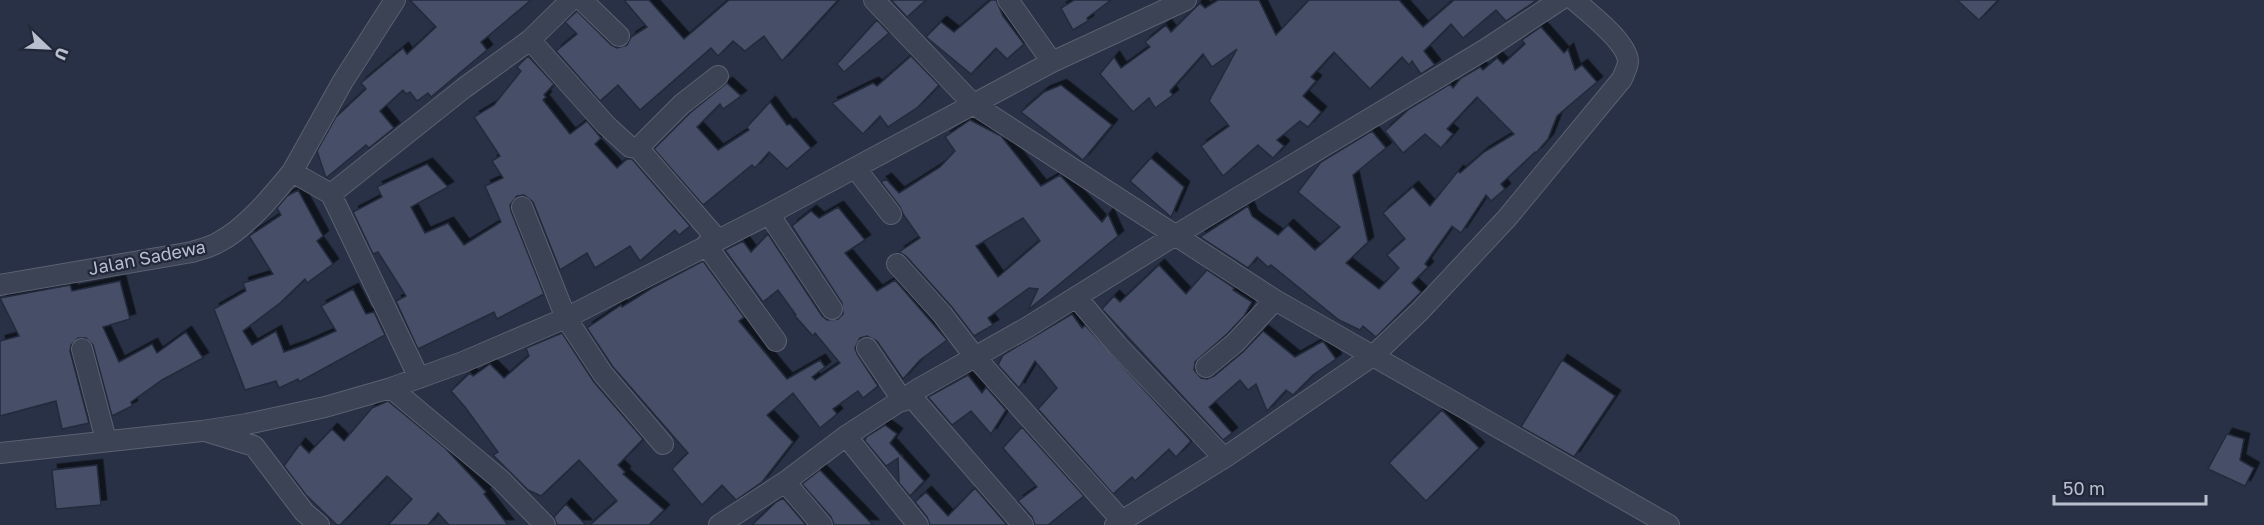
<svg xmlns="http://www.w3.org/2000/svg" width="2264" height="525" font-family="'Golos Text',sans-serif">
<defs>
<filter id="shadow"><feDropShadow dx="5.5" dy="-5.5" stdDeviation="0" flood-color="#0009"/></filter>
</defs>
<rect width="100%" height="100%" fill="#283145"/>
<path fill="#475067" stroke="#232a3c" stroke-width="1.5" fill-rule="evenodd" filter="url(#shadow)" d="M410 0H531L481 42 487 50 431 97 428 93 417 101 410 92 406 94 403 90 380 111 394 128 369 148 366 145 326 178 317 151 336 117 366 89 361 83 403 48 407 54 436 27Z
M624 0H649L684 39 729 0H838L782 61 764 36 745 51 733 41 718 56 711 48 640 110 618 85 600 101 556 51 577 34 565 22 577 11 611 45 617 48 627 45 631 37 647 27Z
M891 0H926L907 17Z
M991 0H996L1003 16 1024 44 1007 59 996 48 971 74 926 37 941 22 954 32Z
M1074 0H1111L1087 18 1088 21 1073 30 1061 8Z
M1218 0H1259L1276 35 1309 0H1399L1423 27 1454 0H1537L1506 21 1496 10 1463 38 1451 24 1424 51 1435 65 1421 74 1412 61 1409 65 1402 57 1370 89 1334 52 1311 77 1316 81 1303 96 1321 112 1308 127 1300 121 1277 140 1284 146 1273 158 1258 145 1223 176 1201 146 1229 126 1209 101 1237 49 1212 67 1203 54 1170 91 1173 95 1155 108 1149 98 1133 112 1100 74 1114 57 1121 68 1150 47 1145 42 1166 25 1171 32 1200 3 1205 8Z
M1957 0H1998L1979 20Z
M877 20 889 33 844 72 837 64Z
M1541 27 1564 53 1568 49 1575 70 1582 65 1597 82 1557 116 1548 139 1536 153 1535 152 1501 184 1505 189 1491 201 1486 195 1461 233 1452 226 1425 264 1428 267 1412 283 1421 292 1376 337 1363 326 1360 330 1339 320 1271 265 1268 267 1257 257 1248 268 1200 237 1248 206 1252 216 1278 235 1288 225 1315 250 1340 227 1298 192 1321 162 1372 131 1386 148 1353 175 1368 242 1346 263 1379 289 1399 268 1387 255 1405 239 1383 213 1413 187 1430 206 1458 171 1460 173 1484 152 1514 134 1477 97 1447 129 1453 134 1441 148 1425 134 1403 153 1385 131 1409 109 1450 84 1453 88 1461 78 1480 67 1483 70 1497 58 1503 64 1525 44 1522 40Z
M528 56 554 84 544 95 546 97 543 100 570 134 587 121 601 138 595 144 617 168 627 159H632L690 226 679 235 675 230 640 261 630 246 595 268 587 253 560 270 533 202 524 195 517 196 510 205 511 211 544 294 497 319 494 312 418 349 396 301 406 296 378 252 373 254 353 212 382 197 377 187 427 164 448 187 411 207 425 233 448 223 464 245 501 222 485 186 503 178 492 161 500 156 474 117 494 105 521 71 517 67Z
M911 56 939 85 917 108 888 127 880 116 863 134 832 103 873 83 877 86Z
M727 83 741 96 723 109 720 104 697 127 718 150 749 130 747 127 770 102 787 125 790 124 811 148 787 169 769 152 755 168 752 165 703 205 654 149 690 113Z
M1061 85 1112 125 1083 160 1021 112 1044 92Z
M970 120 1001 136 1041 186 1060 175 1102 222 1108 214 1118 236 1028 310 1038 289 1029 288 988 318 993 325 974 336 951 306 906 256 899 252 920 238 903 214 900 207 881 182 886 179 899 193 940 167 955 151 945 137ZM1023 218 1040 241 998 277 976 246Z
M1151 158 1184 187 1171 217 1130 181Z
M298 190 323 236 317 241 333 264 307 283 305 279 280 303 243 331 252 345 276 331 284 352 304 345 336 331 321 306 353 289 366 314 374 312 385 335 299 382 298 379 279 388 276 381 245 390 214 309 246 291 243 283 273 274 249 236 281 215 277 208 287 196Z
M838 207 865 240 845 253 877 291 895 280 947 340 920 360 903 379 877 341 867 336 860 338 855 348 857 354 878 386 863 398 858 391 833 409 837 414 820 428 793 393 767 415 793 442 762 482 736 500 722 485 702 505 672 469 688 453 613 367 587 328 621 305 622 307 652 288 703 261 744 317 739 321 787 379 820 360 825 367 812 377 815 380 840 363 815 333 813 336 795 316 796 315 778 290 763 302 725 250 743 241 751 252 768 234 822 316 827 320 838 319 843 314 842 303 792 226 811 211 819 218Z
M1159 265 1186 294 1207 270 1234 288 1233 290 1252 302 1244 316 1227 334 1195 362 1194 370 1201 378 1207 379 1214 376 1243 352 1263 331 1295 357 1323 341 1336 359 1313 375 1293 395 1286 390 1267 411 1256 384 1248 390 1240 380 1209 407 1232 433 1223 440 1102 309 1114 296 1120 302Z
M120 281 130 319 103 327 119 362 152 344 157 353 186 332 203 358 162 380 131 402 132 406 112 416 93 345 86 338H78L71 345 70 351 89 423 62 429 56 401 0 416V341L19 336 0 298 70 285 72 291Z
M1072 314 1082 328 1085 325 1191 441 1176 457 1169 449 1135 481 1132 477 1113 494 1038 409 1057 388 1035 361 1019 388 998 365 1003 355Z
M562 333 594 382 643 439 618 465 625 472 623 474 664 510 649 525H590L617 501 579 460 541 496 528 490 493 455 498 452 465 407 451 391 470 373 473 376 490 364 504 378 529 356 526 348Z
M1562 360 1615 396 1574 457 1521 427Z
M968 375 982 393 986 387 1006 410 991 434 971 411 952 425 928 397Z
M388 401 445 448 486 492 484 494 508 525H449L438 513 428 525H388L412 499 387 476 340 525H337L306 495 284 466 300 444 309 453 332 429 344 441 372 408Z
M1442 410 1479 448 1426 501 1389 463Z
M885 425 897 434 890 443 924 481 910 496 899 483 898 458 886 466 865 441 866 437Z
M1022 427 1084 496 1048 525H1035L1032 517 1018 501 1037 487 1003 448Z
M2227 434 2244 439 2240 460 2254 468 2245 486 2208 469Z
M97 465 101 505 56 509 52 470Z
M820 470 873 525H834L831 517 802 484Z
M975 488 1007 525H930L927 517 915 502 926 492 948 516Z
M783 498 806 525H752L776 502Z
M566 504 586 525H557L554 517Z"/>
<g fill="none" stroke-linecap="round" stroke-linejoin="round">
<g stroke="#5b6171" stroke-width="22">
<path id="minor" d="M582 0 619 36
M874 0 973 104 1275 300 1669 525
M1008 0 1052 62
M530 40 606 125 630 147 638 148
M856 169 891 214
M292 172 343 81 395 0
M522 207 566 318 603 374 663 444
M769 214 832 309
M718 240 638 148 682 104 718 76
M706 245 776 341
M897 264 942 314 975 357 1122 521
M0 285 192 252C201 249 211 247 219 242 246 228 273 195 292 172L331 194
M1077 298 1117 345 1224 458
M867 348 903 401
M82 349 106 440
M1206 367 1235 343 1275 300
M419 378 331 194 464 88 530 40 571 0
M391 388 501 480 545 525
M910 395 1023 525
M208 432 254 446 304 512 319 525
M846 436 918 525
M0 453 202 431 247 424 325 407 391 388 463 362 566 318 769 214 1052 62 1186 0
M785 482 822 525
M719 525 785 482 846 436 920 388 1028 327 1174 236 1486 49 1560 0
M1115 525 1224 458 1374 355 1420 311 1507 218 1622 79C1624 73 1628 67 1628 61 1627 42 1588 12 1574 0"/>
</g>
<use href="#minor" stroke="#3c4354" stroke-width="20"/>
</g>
<g text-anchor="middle" stroke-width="4.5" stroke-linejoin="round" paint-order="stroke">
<g font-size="18" fill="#babfcd" stroke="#21283a">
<text transform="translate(147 258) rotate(-11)" y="6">Jalan Sadewa</text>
</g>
</g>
<g transform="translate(48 48) rotate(113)" stroke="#21283a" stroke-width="4.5" paint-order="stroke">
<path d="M0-4.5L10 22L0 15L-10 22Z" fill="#babfcd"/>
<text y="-9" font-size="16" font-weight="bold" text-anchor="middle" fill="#babfcd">U</text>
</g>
<path d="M2054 495v9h152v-9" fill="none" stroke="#babfcd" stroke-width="3"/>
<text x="2063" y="495" font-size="18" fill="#babfcd" stroke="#21283a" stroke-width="4.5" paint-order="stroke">50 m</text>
</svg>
